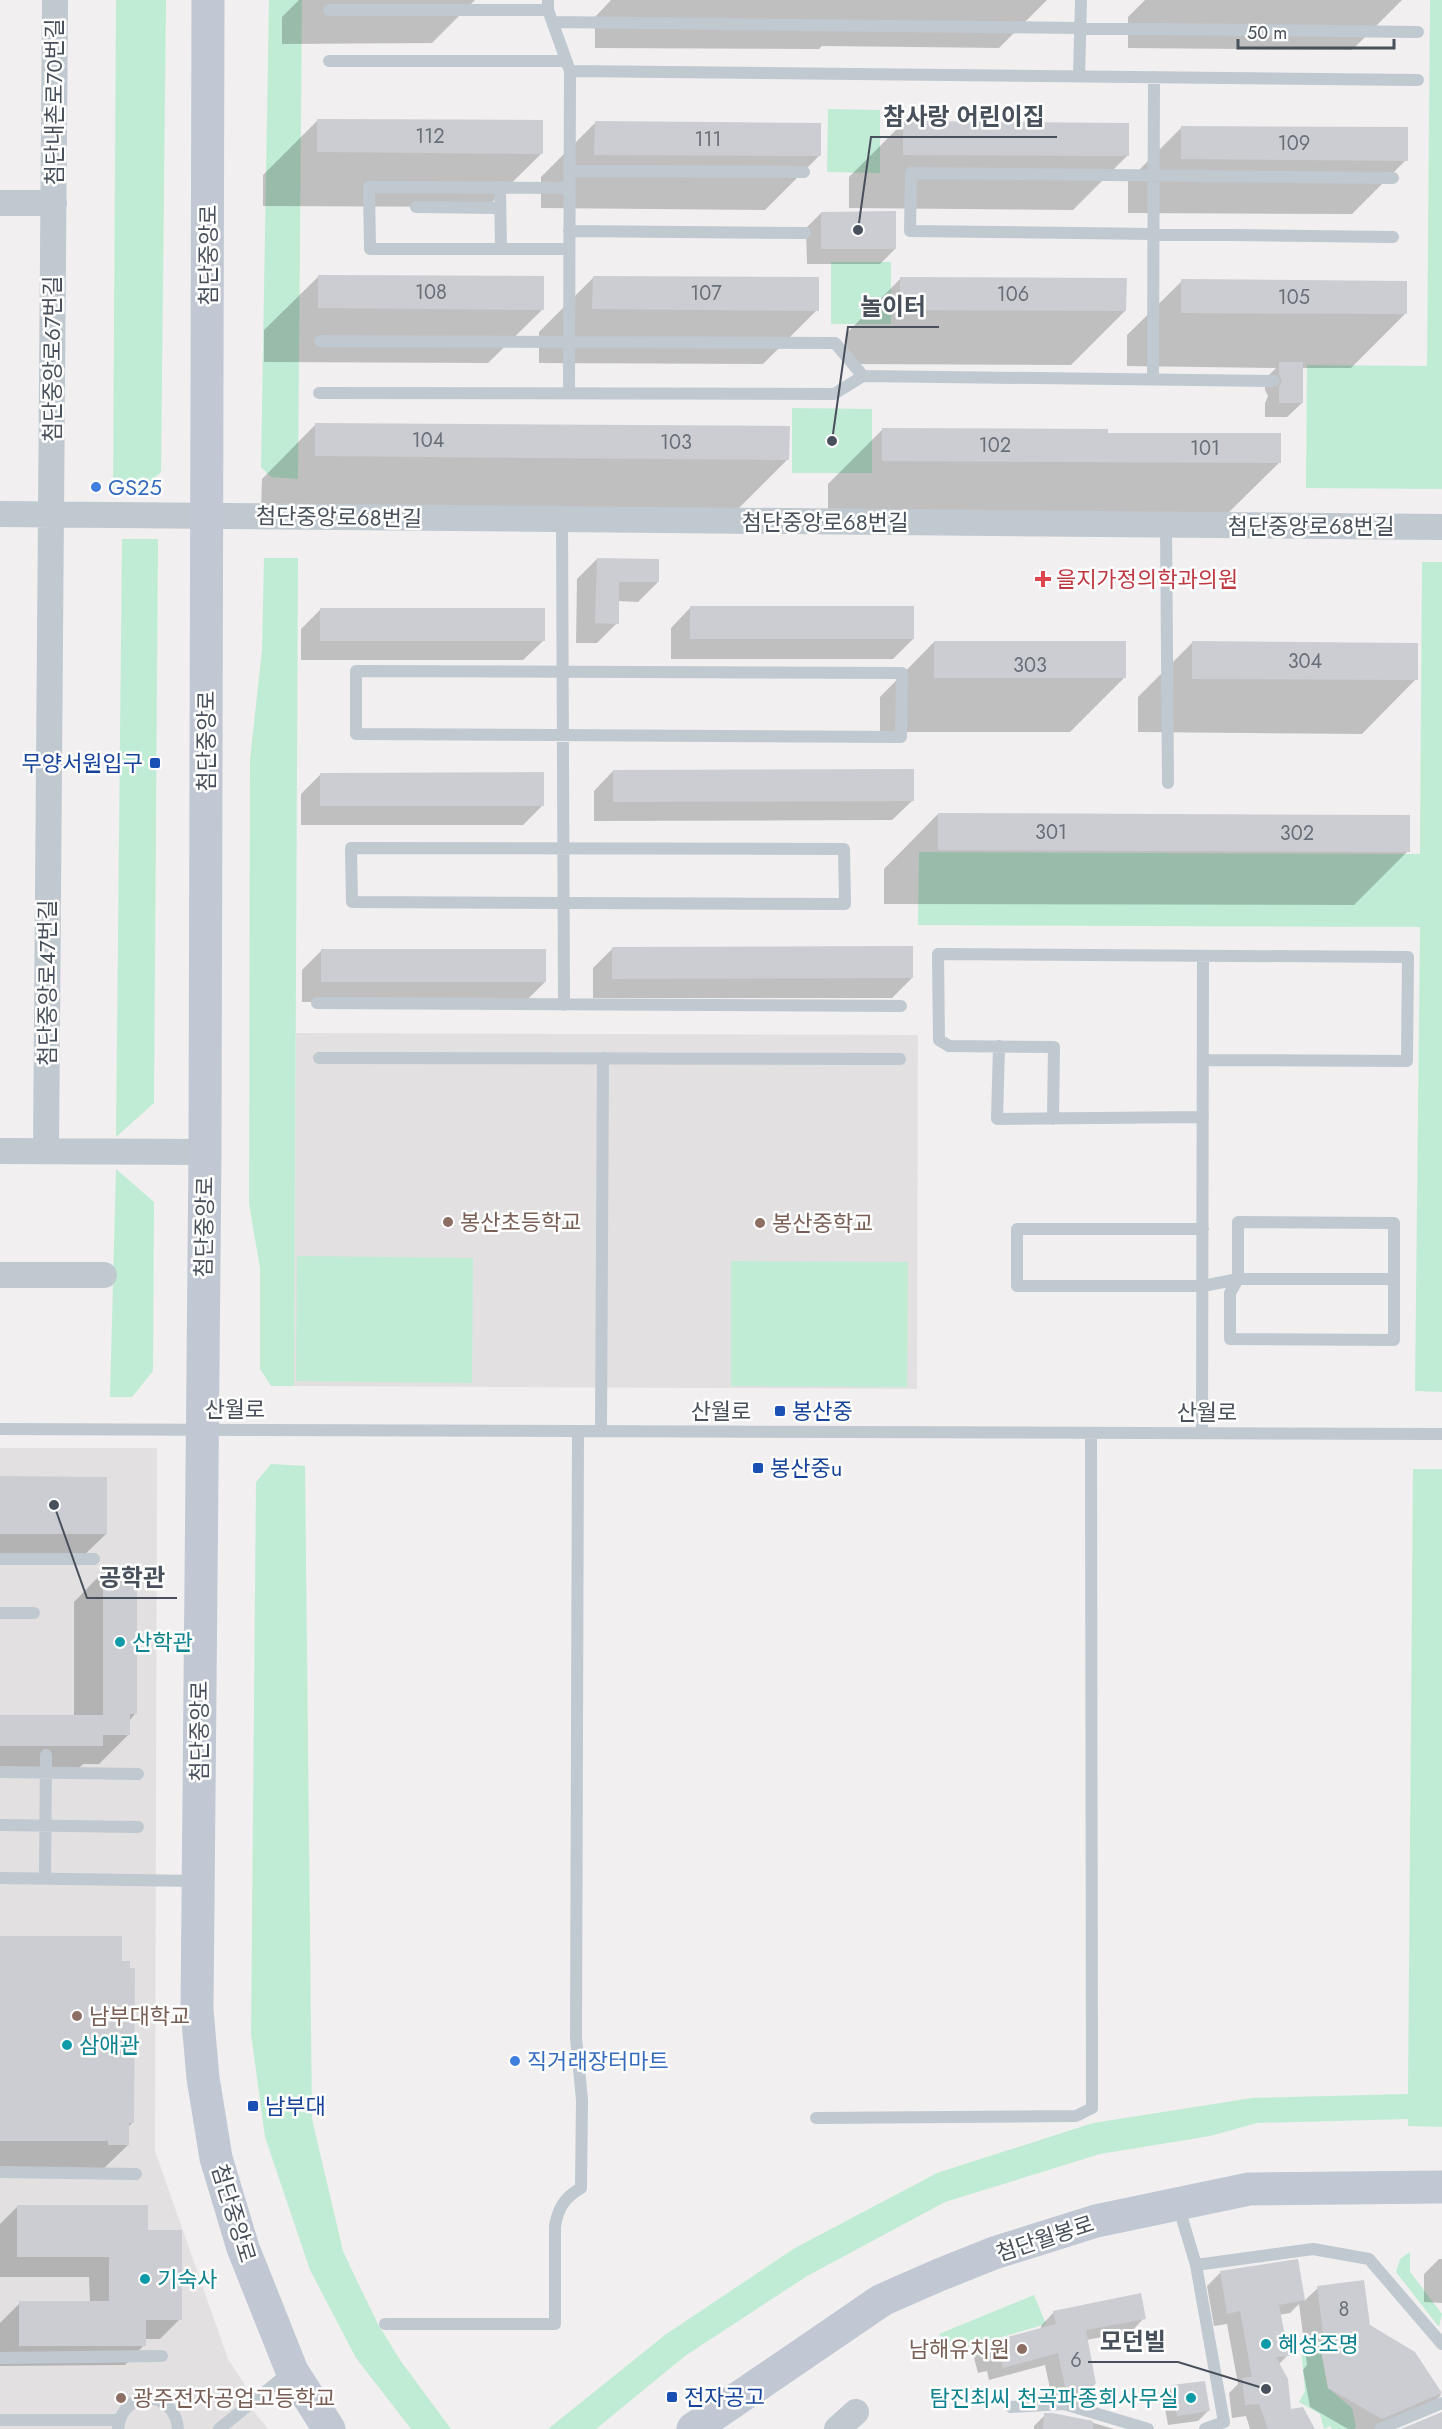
<svg xmlns="http://www.w3.org/2000/svg" width="1442" height="2429" font-family="Jost,'Noto Sans KR',sans-serif">
<rect width="100%" height="100%" fill="#f1efef"/>
<path fill="#e2e0e0" d="M296 1033 918 1035 917 1389 294 1386Z
M0 1448H157L155 2151 228 2359 245 2385 237 2391 268 2429H0Z"/>
<path fill="#c0ecd5" d="M116 0H166L161 472 138 493H113Z
M269 0H302L298 479 271 477 261 467Z
M1430 0H1442V489L1306 488 1307 365 1427 366Z
M828 109 880 110V173L827 172Z
M831 262H891V324H831Z
M792 408 872 409V473H792Z
M122 539H158L154 1103 116 1137Z
M264 558H298L294 1386H271L260 1369V1268L249 1204 250 759 262 650Z
M1422 562H1442V1392L1415 1391 1420 927 918 925 919 852 1420 854Z
M116 1169 154 1202 153 1371 132 1397H110Z
M297 1256 473 1258 472 1383 296 1381Z
M731 1261 908 1262 907 1387 731 1386Z
M271 1464 305 1466 312 2119 343 2251 357 2281 378 2324 400 2360 451 2429H411L356 2358 310 2270 265 2137 251 2034 256 1482Z
M1413 1469H1442V2127L1408 2126V2119L1257 2123 1210 2136 1100 2154 945 2202 807 2276 685 2356 596 2429H548L665 2335 795 2248 937 2173 1093 2123 1252 2098 1408 2094Z
M1410 2252V2272L1442 2314 1439 2327 1396 2272 1400 2259Z
M1034 2295 1046 2324 947 2353 939 2334Z
M1320 2346 1328 2388 1352 2408 1356 2427 1354 2429H1332L1330 2426 1324 2429 1320 2414 1299 2402 1305 2391 1301 2347Z"/>
<path fill="#0003" d="M299 0H475L432 43 282 44V17Z
M611 0H1047L999 48 822 46 819 49 595 48V17Z
M1145 0H1402L1352 50 1128 48V17Z
M318 120 542 153 487 207 263 206V175Z
M595 123 819 156 765 210 541 208V177Z
M903 123 1127 156 1073 210 849 208V177Z
M1182 127 1406 160 1352 214 1128 213V181Z
M821 213 895 249 880 264H807L806 228Z
M319 276 543 309 488 363 264 362V330Z
M593 278 817 310 763 364 539 363V332Z
M901 278 1125 311 1071 365 846 364 847 333Z
M1182 281 1405 314 1351 368H1302V403L1287 417H1265V403L1268 396 1265 390V379L1276 368 1127 366V335Z
M316 424 788 459 734 513 261 510 262 479Z
M883 429 1280 462 1225 516 828 515V484Z
M597 559 658 582 638 602 618 601 617 623 597 643H576L577 579Z
M690 608 913 639 893 659H671V628Z
M321 609 543 641 523 660H301V629Z
M934 642 1125 677 1070 732H880V697Z
M1192 643 1416 679 1362 734 1138 732V697Z
M613 771 912 801 892 820 594 821V791Z
M321 774 543 805 523 825H301V794Z
M938 814 1408 851 1354 905 884 904V869Z
M613 948 912 978 892 998H593V968Z
M322 950 545 982 525 1002H302V970Z
M0 1478 106 1534 76 1563H0Z
M103 1572 136 1713 129 1721V1734L99 1764H83L72 1775H0V1717H74V1602Z
M0 1937 133 2122 128 2127V2145L98 2174 0 2169Z
M18 2206 146 2231 180 2319 160 2339H144V2345L125 2365 0 2366V2323L20 2303 90 2302 89 2277H0V2224Z
M1439 2259H1442V2303L1424 2302V2274Z
M1297 2261 1304 2301 1318 2288 1369 2326 1414 2354 1441 2395 1423 2413 1383 2429H1348L1310 2407 1303 2370 1307 2365 1299 2304 1290 2313 1279 2315 1287 2356 1278 2365 1289 2411 1313 2429H1250L1246 2416 1232 2418 1229 2393 1238 2384 1227 2324 1214 2326 1207 2286 1220 2273Z
M1054 2312 1144 2318 1131 2332 1086 2340 1095 2384 1081 2397 1053 2403 1045 2365 989 2380 987 2371 978 2373 974 2358 987 2344 1041 2329V2326Z
M1173 2387 1208 2411 1198 2421 1168 2425 1163 2397Z
M1045 2415 1087 2421 1114 2429H1034V2426Z"/>
<path fill="#cccdd3" d="M317 119 543 120V154L317 152Z
M595 121 821 123V156L594 155Z
M903 121 1129 123V156L903 155Z
M1181 126 1408 127V161L1181 159Z
M896 211V249H821V212Z
M318 275 544 276V310L318 308Z
M593 276 819 277V311L592 309Z
M900 277 1127 278 1126 311 900 310Z
M1181 279 1407 281V314L1181 313Z
M1279 362H1303V403H1279V387L1282 381 1279 375Z
M315 423 790 426 789 460 315 456Z
M882 428 1108 429V433H1281V463L882 461Z
M597 558 659 559V582H619V624L595 623Z
M690 606H914V639H690Z
M320 608H545V641H320Z
M934 641H1126V678H934Z
M1192 641 1418 643V680L1192 679Z
M914 769V801L613 802V770Z
M544 772V806H320V773Z
M938 813 1410 815V852L938 850Z
M913 946V978L612 979V947Z
M321 949H546V982H321Z
M0 1476 107 1477V1534H0Z
M103 1571H137V1714H130V1735H103V1746H0V1715H103Z
M0 1936H122V1961H130V1968H135L134 2123H129V2145H108V2141H0Z
M17 2205H148V2230H182V2320H146V2346H19V2301H109V2257H17Z
M1298 2259 1305 2300 1279 2305 1289 2356 1276 2357 1288 2379 1291 2409 1303 2407 1315 2429H1268L1259 2404 1245 2405 1242 2378 1252 2377 1240 2311 1227 2314 1220 2271Z
M1364 2280 1370 2325 1415 2352 1442 2393 1382 2419 1328 2388 1321 2350 1325 2348 1317 2286Z
M1141 2293 1146 2319 1086 2330 1096 2384 1066 2391 1058 2353 1003 2368 1000 2358 991 2360 986 2343 1056 2324 1053 2311Z
M1205 2381 1210 2411 1177 2416 1172 2385Z
M1442 2412V2429H1401Z
M1044 2413H1052L1093 2421V2429H1043Z"/>
<g fill="none" stroke-linecap="round" stroke-linejoin="round">
<path stroke="#c0c8d0" stroke-width="12" d="M548 0V10L570 71 569 393
M329 10H548
M553 22 1418 32
M329 61H566
M570 71 1418 80
M1079 76 1081 0
M570 171 804 172
M1393 178 911 173 910 231 1393 237
M500 187 501 249
M416 207 500 208
M569 231 805 233
M569 249H370L369 187 570 188
M320 341 835 343 863 376
M1153 378 1154 77
M319 393 834 394 863 376 1274 381
M562 520 564 1005
M1166 525 1168 783
M356 671 902 673 901 737 356 734Z
M351 848 844 849 845 904 352 902Z
M317 1003 901 1006
M999 1046 997 1119 1203 1117
M319 1058 900 1059
M1053 1119 1054 1047 949 1046 939 1040 938 954 1408 957 1407 1061 1203 1060
M1238 1222 1394 1223V1340L1230 1339V1293L1238 1279Z
M1203 1229H1017V1286H1203L1238 1279H1394
M0 1429 1442 1434
M601 1431 603 1058
M1202 1433 1203 956
M0 1559H94
M0 1613H34
M0 1772 138 1774
M0 1825 138 1827
M0 1878 197 1881
M45 1879 46 1755
M816 2118 1076 2116 1092 2108 1091 1433
M0 2172 136 2174
M1178 2205 1196 2265 1224 2422 1205 2429
M1196 2265 1313 2249 1369 2259 1442 2344
M385 2324H555V2226C558 2208 565 2197 581 2188L582 2100 576 2038 578 1432
M0 2358 162 2356
M1011 2407 1064 2404 1148 2429
M0 2420H119
M118 2429C122 2388 175 2389 178 2429
M219 2429 291 2371
M1380 2429 1442 2403"/>
<path stroke="#c0c8d0" stroke-width="26" d="M0 203H54
M0 514 1442 527
M0 1151 205 1152
M46 1151 55 0
M0 1275H104
M837 2429 856 2412"/>
<path stroke="#c1c8d4" stroke-width="33" d="M208 0 205 1152 197 2010 203 2078 216 2158 243 2248 292 2371 329 2429
M693 2429 882 2300 939 2275 994 2253 1096 2221 1249 2189 1442 2187"/>
</g>
<g fill="#3f7fe0" stroke="#fff" stroke-width="2">
<circle cx="96" cy="487" r="6"/>
<circle cx="515" cy="2061" r="6"/>
</g>
<path fill="#e0444e" stroke="#fff" stroke-width="2" d="M1040 570h6v6h6v6h-6v6h-6v-6h-6v-6h6z"/>
<g fill="#1a4fb4" stroke="#fff" stroke-width="2">
<rect x="149" y="757" width="12" height="12" rx="3"/>
<rect x="774" y="1405" width="12" height="12" rx="3"/>
<rect x="752" y="1462" width="12" height="12" rx="3"/>
<rect x="247" y="2100" width="12" height="12" rx="3"/>
<rect x="666" y="2391" width="12" height="12" rx="3"/>
</g>
<g fill="#8d6e63" stroke="#fff" stroke-width="2">
<circle cx="448" cy="1222" r="6"/>
<circle cx="760" cy="1223" r="6"/>
<circle cx="77" cy="2016" r="6"/>
<circle cx="1022" cy="2349" r="6"/>
<circle cx="121" cy="2398" r="6"/>
</g>
<g fill="#0f9aa8" stroke="#fff" stroke-width="2">
<circle cx="120" cy="1642" r="6"/>
<circle cx="67" cy="2045" r="6"/>
<circle cx="145" cy="2279" r="6"/>
<circle cx="1266" cy="2344" r="6"/>
<circle cx="1191" cy="2398" r="6"/>
</g>
<g text-anchor="middle" stroke-width="5" stroke-linejoin="round" paint-order="stroke">
<g font-size="20" fill="#696f79">
<text x="430" y="143">112</text>
<text x="708" y="146">111</text>
<text x="1294" y="150">109</text>
<text x="431" y="299">108</text>
<text x="706" y="300">107</text>
<text x="1013" y="301">106</text>
<text x="1294" y="304">105</text>
<text x="428" y="447">104</text>
<text x="676" y="449">103</text>
<text x="995" y="452">102</text>
<text x="1205" y="455">101</text>
<text x="1305" y="668">304</text>
<text x="1030" y="672">303</text>
<text x="1051" y="839">301</text>
<text x="1297" y="840">302</text>
<text x="1344" y="2316">8</text>
<text x="1076" y="2367">6</text>
</g>
<g font-size="22" fill="#48505b" stroke="#fff">
<text transform="translate(54 102) rotate(-90)" y="8">첨단내촌로70번길</text>
<text transform="translate(208 255) rotate(-90)" y="8">첨단중앙로</text>
<text transform="translate(52 359) rotate(-90)" y="8">첨단중앙로67번길</text>
<text transform="translate(339 517) rotate(1)" y="8">첨단중앙로68번길</text>
<text x="825" y="530">첨단중앙로68번길</text>
<text x="1311" y="534">첨단중앙로68번길</text>
<text transform="translate(206 741) rotate(-90)" y="8">첨단중앙로</text>
<text transform="translate(47 983) rotate(-90)" y="8">첨단중앙로47번길</text>
<text transform="translate(204 1227) rotate(-89)" y="8">첨단중앙로</text>
<text x="235" y="1417">산월로</text>
<text x="721" y="1419">산월로</text>
<text x="1207" y="1420">산월로</text>
<text transform="translate(199 1731) rotate(-90)" y="8">첨단중앙로</text>
<text transform="translate(234 2213) rotate(73)" y="8">첨단중앙로</text>
<text transform="translate(1045 2238) rotate(-18)" y="8">첨단월봉로</text>
</g>
<g font-size="22" fill="#366cbe" stroke="#fff" text-anchor="start">
<text x="108" y="495">GS25</text>
<text x="527" y="2069">직거래장터마트</text>
</g>
<g font-size="22" fill="#be3a42" stroke="#fff" text-anchor="start">
<text x="1056" y="587">을지가정의학과의원</text>
</g>
<g font-size="22" fill="#164399" stroke="#fff" text-anchor="start">
<text x="143" y="771" text-anchor="end">무양서원입구</text>
<text x="792" y="1419">봉산중</text>
<text x="770" y="1476">봉산중u</text>
<text x="265" y="2114">남부대</text>
<text x="684" y="2405">전자공고</text>
</g>
<g font-size="22" fill="#785e54" stroke="#fff" text-anchor="start">
<text x="460" y="1230">봉산초등학교</text>
<text x="772" y="1231">봉산중학교</text>
<text x="89" y="2024">남부대학교</text>
<text x="1010" y="2357" text-anchor="end">남해유치원</text>
<text x="133" y="2406">광주전자공업고등학교</text>
</g>
<g font-size="22" fill="#0d838f" stroke="#fff" text-anchor="start">
<text x="132" y="1650">산학관</text>
<text x="79" y="2053">삼애관</text>
<text x="157" y="2287">기숙사</text>
<text x="1278" y="2352">혜성조명</text>
<text x="1179" y="2406" text-anchor="end">탐진최씨 천곡파종회사무실</text>
</g>
</g>
<path fill="none" stroke="#48505b" stroke-width="2" d="M858 230L871 137H1057M832 441L848 327H939M54 1505L87 1598H177M1266 2389L1178 2362H1088"/>
<g fill="#48505b" stroke="#fff" stroke-width="2">
<circle cx="858" cy="230" r="6"/>
<circle cx="832" cy="441" r="6"/>
<circle cx="54" cy="1505" r="6"/>
<circle cx="1266" cy="2389" r="6"/>
</g>
<g font-size="24" text-anchor="middle" font-weight="bold" fill="#48505b" stroke="#fff" stroke-width="5" stroke-linejoin="round" paint-order="stroke">
<text x="964" y="125">참사랑 어린이집</text>
<text x="893" y="315">놀이터</text>
<text x="132" y="1586">공학관</text>
<text x="1133" y="2350">모던빌</text>
</g>
<path d="M1238 39v9h156v-9" fill="none" stroke="#48505b" stroke-width="3"/>
<text x="1247" y="39" font-size="18" fill="#48505b" stroke="#ffffff" stroke-width="4.5" paint-order="stroke">50 m</text>
</svg>
